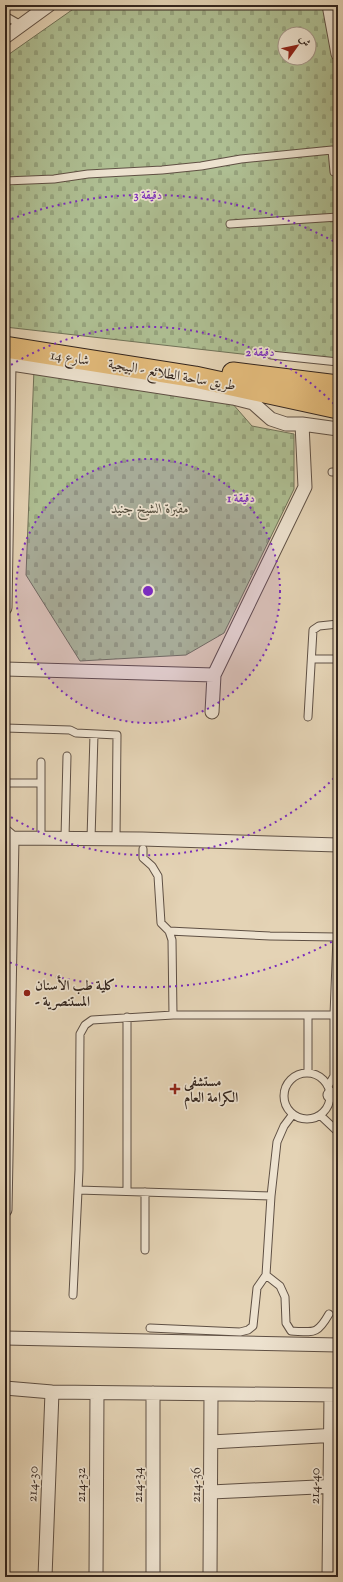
<svg xmlns="http://www.w3.org/2000/svg" width="343" height="1582" font-family="'Sorts Mill Goudy',Amiri,serif">
<defs>
<pattern id="cemetery-stones" width="16" height="16" patternUnits="userSpaceOnUse"><rect width="16" height="16" fill="#aebe92"/><path d="M2 7V4a2 2 0 0 1 4 0v3zM10 15v-3a2 2 0 0 1 4 0v3z" fill="#96a37d"/></pattern>
</defs>
<rect width="100%" height="100%" fill="#e4d3b5"/>
<filter id="stains"><feTurbulence type="fractalNoise" baseFrequency=".005" numOctaves="4"/><feColorMatrix values="0 0 0 0 .2 0 0 0 0 .09 0 0 0 0 .02 0 0 0 .5 -.17"/></filter>
<radialGradient id="worn" r=".72"><stop offset=".6" stop-color="#630" stop-opacity="0"/><stop offset="1" stop-color="#630" stop-opacity=".3"/></radialGradient>
<path fill="url(#cemetery-stones)" stroke="#707258" fill-rule="evenodd" d="M79 5H338V365L5 327V57ZM285 34H309V58H285Z
M34 369 225 395 252 426 294 434V489L224 633 186 655 80 661 26 575Z"/>
<g fill="none" stroke-linecap="round" stroke-linejoin="round">
<g stroke="#5f5044" stroke-width="9">
<path id="service" d="M5 16 21 25
M5 181 54 179 88 174 162 170 201 166 241 159 332 150 334 172
M230 224 338 217
M271 355 338 362
M332 472H338
M312 659H338
M308 717 313 630 319 626 338 624
M5 728 70 730 76 733 117 735 116 839
M41 762V838
M5 783H41
M65 838 67 756
M91 839 94 734
M143 849V858L152 866 158 876 161 923 169 931 172 940 173 1015H334
M169 931 270 936 337 937 334 1015V1076L328 1086
M308 1015V1073
M284 1096a23 23 0 1 1 46 0a23 23 0 1 1-46 0Z
M320 1115 338 1132
M78 1190 271 1196
M127 1191V1017
M145 1250V1192
M266 1275 280 1286 285 1297 286 1323 291 1331C314 1332 317 1335 329 1314
M73 1295 79 1170 80 1034 85 1025 92 1020 173 1015
M150 1328 240 1332 248 1330 253 1326 257 1288 266 1275 271 1196 277 1142 284 1126 293 1114"/>
</g>
<g stroke="#5f5044" stroke-width="15">
<path id="minor" d="M329 5 338 54
M5 37 49 5
M5 363 233 398 253 403 271 419 286 424H302L338 429
M5 608 9 363
M5 669 214 675
M212 712 214 675 305 487 302 424
M5 832 12 838 142 839 338 845
M330 1095 338 1094
M5 1210 12 838
M5 1338 338 1345
M5 1388 52 1392 338 1395
M153 1393V1577
M211 1442 338 1435
M211 1492 338 1486
M45 1577 52 1392
M96 1577 97 1393
M210 1577 211 1394
M329 1577 331 1395"/>
</g>
<g stroke="#33251e" stroke-width="23">
<path id="primary" d="M5 347 195 377 338 408
M233 373 338 386"/>
</g>
<use href="#service" stroke="#ede2cf" stroke-width="7"/>
<use href="#minor" stroke="#ede2cf" stroke-width="13"/>
<use href="#primary" stroke="#e2ba7a" stroke-width="21"/>
</g>
<circle cx="148" cy="591" r="132" fill="#7b2cbf" fill-opacity=".12"/>
<g fill="none" stroke="#7b2cbf" stroke-width="2" stroke-dasharray="2 4">
<circle cx="148" cy="591" r="132"/>
<path d="M338 774A264 264 0 0 1 6 814M6 368A264 264 0 0 1 338 408"/>
<path d="M337 939A396 396 0 0 1 6 961M6 221A396 396 0 0 1 337 243"/>
</g>
<g fill="#8f2418" stroke="#ede2cf" stroke-width="1.5">
<circle cx="27" cy="993" r="4"/>
<path d="M173 1083h4v4h4v4h-4v4h-4v-4h-4v-4h4z"/>
</g>
<g text-anchor="middle" stroke-width="3.5" stroke-linejoin="round" paint-order="stroke">
<g font-size="14" fill="#33251e" stroke="#ede2cf">
<text transform="translate(70 357) rotate(9)" y="5">شارع 14</text>
<text transform="translate(172 374) rotate(10)" y="5">طريق ساحة الطلائع - البيجية</text>
<text transform="translate(32 1484) rotate(-88)" y="5">214-30</text>
<text transform="translate(80 1485) rotate(-90)" y="5">214-32</text>
<text transform="translate(137 1485) rotate(-90)" y="5">214-34</text>
<text transform="translate(195 1485) rotate(-89)" y="5">214-36</text>
<text transform="translate(314 1486) rotate(-89)" y="5">214-40</text>
</g>
<g font-size="14" font-style="italic" fill="#524b3b" stroke="#ede2cf">
<text x="150" y="513">مقبرة الشيخ جنيد</text>
</g>
<g font-size="14" font-weight="bold" fill="#33251e" stroke="#ede2cf" text-anchor="start">
<text x="35" y="990">كلية طب الأسنان<tspan x="35" dy="16">- المستنصرية</tspan></text>
<text x="184" y="1086">مستشفى<tspan x="184" dy="16">الكرامة العام</tspan></text>
</g>
</g>
<circle cx="148" cy="591" r="6" fill="#7b2cbf" stroke="#ede2cf" stroke-width="2"/>
<g font-size="12" text-anchor="middle" font-weight="bold" fill="#7b2cbf" stroke="#ede2cf" stroke-width="3.5" stroke-linejoin="round" paint-order="stroke">
<text x="148" y="199">3 دقيقة</text>
<text x="260" y="356">2 دقيقة</text>
<text x="241" y="502">1 دقيقة</text>
</g>
<rect width="343" height="1582" fill="none" stroke="#e4d3b5" stroke-width="20"/>
<rect x="6" y="6" width="331" height="1570" fill="none" stroke="#33251e" stroke-width="2"/>
<rect x="10" y="10" width="323" height="1562" fill="none" stroke="#33251e"/>
<g transform="translate(297 46) rotate(57)"><circle r="19" fill="#ede2cf" stroke="#a39688"/>
<path d="M0-3L7 15L0 10L-7 15Z" fill="#8f2418"/>
<text y="-6" font-size="11" font-weight="bold" text-anchor="middle" fill="#33251e">ش</text>
</g>
<rect width="100%" height="100%" filter="url(#stains)"/>
<rect width="100%" height="100%" fill="url(#worn)"/>
</svg>
